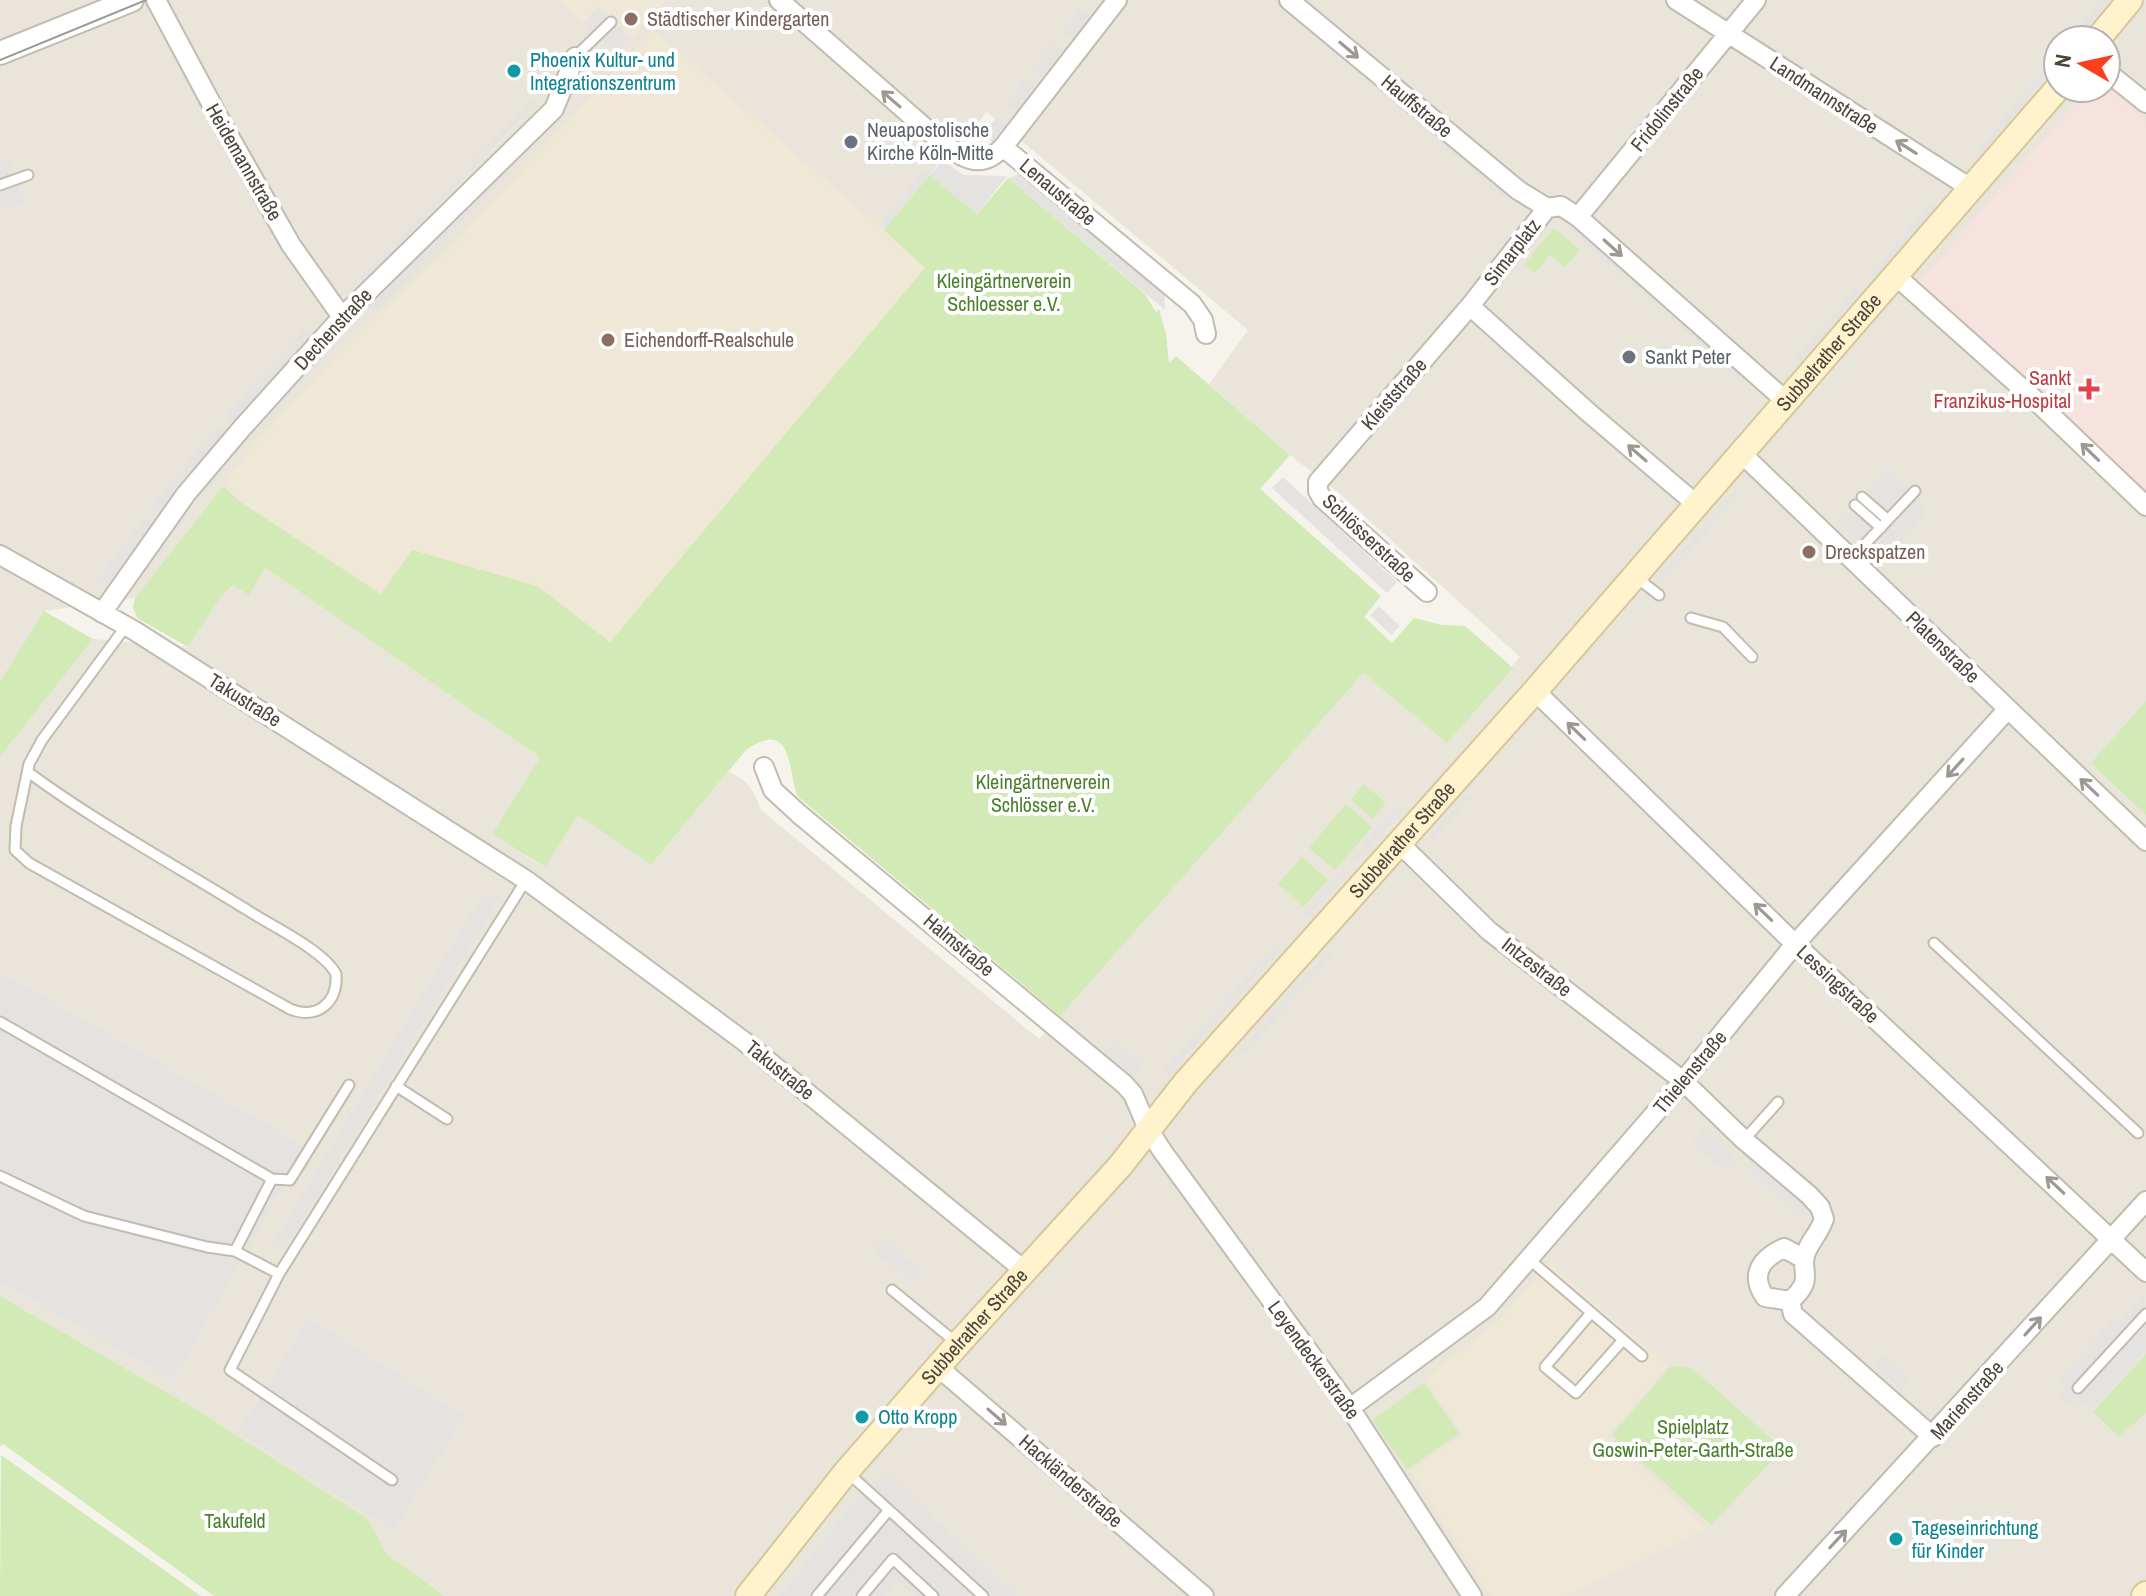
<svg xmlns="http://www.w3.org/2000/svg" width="2146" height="1596" font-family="'Archivo Narrow',sans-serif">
<rect width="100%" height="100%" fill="#f6f3ec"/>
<path fill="#eae5da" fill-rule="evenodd" d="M0 0H2146V1596H445L387 1554 368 1519 194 1408 0 1296V757L93 639 188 647 222 595 233 585 265 568 540 757 492 834 544 867 578 815 651 865 729 771 747 783 755 795 761 810 1039 1039 1363 672 1447 742 1520 657 1340 494 1290 455 1209 384 1248 330 987 112 962 141 954 139 930 175 926 267 610 642 381 594 242 503 223 486 135 598 44 611 0 681ZM2058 40H2106V88H2058Z"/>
<path fill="#efe8d6" d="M559 0H667L632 38 599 7 583 23Z
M653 30 926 267 610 642 537 586 412 550 381 594 242 502 223 486 252 447 318 375 372 320 450 248Z
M1549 1262 1668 1366 1607 1436 1707 1529 1567 1596H1491L1410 1471 1463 1434 1425 1379 1499 1320Z"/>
<path fill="#f6e3e0" d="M2106 86 2146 121V497L1919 282 2088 88H2106Z"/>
<path fill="#d2eab5" d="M930 175 977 214 1008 178 1145 294 1156 312 1159 309 1166 334 1169 363 1176 356 1290 455 1260 489 1381 596 1364 617 1392 643 1414 618 1442 625 1465 626 1513 668 1447 743 1363 673 1060 1016 797 796C788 767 792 718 746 750L651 865 578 815 545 867 492 834 540 757 265 568 249 595 233 585 222 595 188 647 137 618 133 608 135 598 223 486 242 503 381 594 412 550 537 586 610 642 925 268 884 230Z
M1554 228 1580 250 1565 267 1550 255 1535 273 1524 264Z
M44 611 93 639 0 757V681Z
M2146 701V815L2091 763Z
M1364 784 1386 803 1373 819 1351 800Z
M1346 804 1372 827 1335 870 1309 848Z
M1302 857 1328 880 1303 907 1278 884Z
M0 1296 194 1408 368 1519 387 1554 445 1596H214L3 1444 0 1447Z
M2146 1354V1413L2119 1437 2093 1412Z
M1671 1366 1692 1368 1783 1449 1711 1525 1612 1435Z
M1424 1383 1459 1433 1407 1470 1372 1420Z
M1 1455 201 1596H0Z"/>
<path fill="#e5e3e0" d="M1271 0H1281L1514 197 1510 202Z
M1299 0H1307L1525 184Z
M2101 0H2109L2076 40H2068Z
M599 7 631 38 617 54 584 23Z
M1079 8 1090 16 1072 40 1062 33Z
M1054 42 1064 50 1042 78 1031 70Z
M2040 74 2045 78 1984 151 1979 147Z
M1024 79 1035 87 1016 112 1006 105Z
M532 99 536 103 468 174 464 171Z
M996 118 1006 125 992 142 983 135Z
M9 158 25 204 0 211V161Z
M943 160 963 175 1007 176 977 214 930 175Z
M500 165 516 166 378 311 361 309Z
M925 169 930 173 885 228 880 224Z
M1022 173 1164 291 1165 310 1008 178Z
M458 177 462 181 397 247 394 243Z
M1933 201 1937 206 1874 278 1870 273Z
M1570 221 1746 377 1742 382 1566 226Z
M390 247 394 250 356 288 352 284Z
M1856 288 1861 293 1800 363 1795 358Z
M303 330 319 332 238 420 222 419Z
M331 343 335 347 258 429 254 425Z
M217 426 232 427 163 511H147Z
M240 442 244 445 200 499 197 496Z
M1888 468 1923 500 1920 504 1928 512 1882 562 1839 523 1852 510 1867 524 1883 507 1867 492Z
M1283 477 1397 582 1387 593 1272 488Z
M1734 491 1739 495 1660 585 1655 581Z
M183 511 188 514 140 579 135 575Z
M142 519H157L109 583 94 584Z
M1379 606 1400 626 1391 635 1370 615Z
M1467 794 1471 798 1433 841 1429 837Z
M1398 805 1403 809 1356 863 1351 859Z
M1337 875 1342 878 1307 918 1303 915Z
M483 894 501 896 285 1249 270 1248Z
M1275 945 1280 949 1168 1075 1163 1071Z
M1331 948 1335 952 1246 1053 1241 1049Z
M0 972 306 1147 173 1380 0 1281Z
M1114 1040 1144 1065 1134 1077 1104 1052Z
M1703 1129 1735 1159 1724 1171 1692 1142Z
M1752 1153 1807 1205 1803 1220 1747 1169Z
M883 1238 922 1272 912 1284 873 1250Z
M2145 1295 2146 1351 2092 1409 2079 1399 2071 1407 2059 1396 2066 1387 2058 1380 2113 1319 2118 1323Z
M309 1319 465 1416 394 1530 238 1432Z
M1885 1353 1912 1378 1901 1391 1874 1366Z
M885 1471 961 1544 1019 1596H914L898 1582 885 1596H780L853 1504Z"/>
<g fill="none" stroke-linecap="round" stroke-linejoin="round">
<g stroke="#c2bbae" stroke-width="13">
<path id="service" d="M575 57 611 22
M0 185 28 175
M1862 497 1888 520
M1855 505 1881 528
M1852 558 1915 491
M1637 578 1659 595
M1691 618 1723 627 1752 657
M28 772C97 823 178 867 252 913 274 927 324 951 336 974 338 1003 317 1020 290 1009L29 863 15 850 16 826 29 764 42 740 126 626
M1934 943 2138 1133
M0 1022 272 1179 290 1180 349 1085
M396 1086 447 1119
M1744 1140 1778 1102
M0 1176 84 1216 207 1247 235 1251 279 1274
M235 1251 272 1179
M1530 1260 1642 1356
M892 1290 958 1344
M1591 1313 1545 1367 1576 1393 1623 1340
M2078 1388 2146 1314
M847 1472 889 1510
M392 1480 230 1370 279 1274 526 880
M817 1596 889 1510 983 1596
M862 1596 893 1559 933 1596"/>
</g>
<g stroke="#c2bbae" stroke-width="22">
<path id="minor" d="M156 0 220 120 291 245 342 317
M779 0 939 140C961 157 980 172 1003 147L1117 0
M1289 0 1518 190 1547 208
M1676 0 1972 189
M2106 71 2146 103
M1003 147 1192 304 1203 320 1206 334
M1578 217 1756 0
M1896 276 2034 399 2146 506
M1741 453 2146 841
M1696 504 1588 412 1470 306 1547 208 1561 206 1578 217 1786 401
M0 555 135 631 526 880 745 1042 1025 1271
M1427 592 1322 498 1318 491V482L1470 306
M102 613 186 494 242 428 342 317 554 109 575 57
M1535 691 1795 944 2146 1272
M764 767 773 790 799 814 1124 1084 1133 1094 1148 1129 1163 1152 1350 1408 1472 1596
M1399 843 1489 931 1683 1081 1744 1140 1809 1195 1820 1207 1824 1219C1820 1231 1813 1238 1808 1248 1796 1271 1818 1277 1790 1301L1793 1314 1933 1437
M1790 1301 1765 1297C1749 1274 1762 1258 1784 1248L1804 1259
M938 1367 1204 1596
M1350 1408 1487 1307 1683 1081 1795 944 2007 710
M1785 1596 2146 1201"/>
</g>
<g stroke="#c2bbae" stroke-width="26">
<path id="tertiary" d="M0 53 132 0"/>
</g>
<g stroke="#d6c79b" stroke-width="28">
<g id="secondary">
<path d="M2097 40 2130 0"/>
<path id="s1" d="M748 1596 846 1472 958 1344 1120 1166 1186 1082 1535 691 2058 88"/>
<path d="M2144 1596 2146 1594"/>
</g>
</g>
<use href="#service" stroke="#fff" stroke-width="9"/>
<use href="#minor" stroke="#fff" stroke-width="18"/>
<use href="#tertiary" stroke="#fff" stroke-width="22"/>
<use href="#secondary" stroke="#fff3cd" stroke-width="24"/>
<path stroke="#9a9a9a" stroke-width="2" d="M0 60 146 0"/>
</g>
<defs><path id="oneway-shaft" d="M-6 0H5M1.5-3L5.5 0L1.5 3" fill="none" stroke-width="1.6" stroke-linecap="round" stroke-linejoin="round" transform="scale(2)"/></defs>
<g stroke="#9c9892">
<use href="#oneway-shaft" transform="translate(1349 50) rotate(40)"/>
<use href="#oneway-shaft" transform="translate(891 99) rotate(-139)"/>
<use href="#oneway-shaft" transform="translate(1906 147) rotate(-148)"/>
<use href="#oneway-shaft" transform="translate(1613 248) rotate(42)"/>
<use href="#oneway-shaft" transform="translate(2090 452) rotate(-136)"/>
<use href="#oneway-shaft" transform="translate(1637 453) rotate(-139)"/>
<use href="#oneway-shaft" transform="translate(1576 731) rotate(-136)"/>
<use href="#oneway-shaft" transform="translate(1955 768) rotate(132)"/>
<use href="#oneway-shaft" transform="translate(2089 787) rotate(-137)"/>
<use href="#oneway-shaft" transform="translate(1763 912) rotate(-136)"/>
<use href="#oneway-shaft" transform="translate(2055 1185) rotate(-137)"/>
<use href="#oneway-shaft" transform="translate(2033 1326) rotate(-48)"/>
<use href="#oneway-shaft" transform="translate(997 1417) rotate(41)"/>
<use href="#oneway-shaft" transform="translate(1838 1539) rotate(-47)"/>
</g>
<g fill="#8d6e63" stroke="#fff" stroke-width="3">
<circle cx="631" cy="19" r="8"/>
<circle cx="608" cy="340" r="8"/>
<circle cx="1809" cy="552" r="8"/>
</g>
<g fill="#0f9aa8" stroke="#fff" stroke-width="3">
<circle cx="514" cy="71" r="8"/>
<circle cx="862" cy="1417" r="8"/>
<circle cx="1896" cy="1539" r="8"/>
</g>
<g fill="#6b7280" stroke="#fff" stroke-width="3">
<circle cx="851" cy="142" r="8"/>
<circle cx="1629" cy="357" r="8"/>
</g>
<path fill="#e0444e" stroke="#fff" stroke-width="3" d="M2085 377h8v8h8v8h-8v8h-8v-8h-8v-8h8z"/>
<g text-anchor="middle" stroke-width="8" stroke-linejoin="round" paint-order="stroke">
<g font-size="20" fill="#785e54" stroke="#fff" text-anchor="start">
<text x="647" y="26">Städtischer Kindergarten</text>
<text x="624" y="347">Eichendorff-Realschule</text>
<text x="1825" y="559">Dreckspatzen</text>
</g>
<g font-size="20" fill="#0d838f" stroke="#fff" text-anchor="start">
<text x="530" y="67">Phoenix Kultur- und<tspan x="530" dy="23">Integrationszentrum</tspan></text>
<text x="878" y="1424">Otto Kropp</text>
<text x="1912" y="1535">Tageseinrichtung<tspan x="1912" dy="23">für Kinder</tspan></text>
</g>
<g font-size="20" fill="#4b4439" stroke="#fff">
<text transform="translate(1824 95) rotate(33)" y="7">Landmannstraße</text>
<text transform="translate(1417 106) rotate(40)" y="7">Hauffstraße</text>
<text transform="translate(1667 109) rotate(-51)" y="7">Fridolinstraße</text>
<text transform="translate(244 162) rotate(60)" y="7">Heidemannstraße</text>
<text transform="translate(1058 192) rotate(40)" y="7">Lenaustraße</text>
<text transform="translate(1512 252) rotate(-52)" y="7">Simarplatz</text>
<text transform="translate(333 329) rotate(-47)" y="7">Dechenstraße</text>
<text dy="7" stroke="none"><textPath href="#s1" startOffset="1648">Subbelrather Straße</textPath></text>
<text transform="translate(1394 394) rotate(-49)" y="7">Kleiststraße</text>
<text transform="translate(1369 538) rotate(43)" y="7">Schlösserstraße</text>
<text transform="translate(1943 647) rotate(44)" y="7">Platenstraße</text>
<text transform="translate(245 700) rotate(32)" y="7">Takustraße</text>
<text dy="7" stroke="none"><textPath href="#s1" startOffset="1000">Subbelrather Straße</textPath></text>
<text transform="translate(959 945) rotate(40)" y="7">Halmstraße</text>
<text transform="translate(1537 967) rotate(38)" y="7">Intzestraße</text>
<text transform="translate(1838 984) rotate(43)" y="7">Lessingstraße</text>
<text transform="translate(780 1070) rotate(39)" y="7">Takustraße</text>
<text transform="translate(1690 1072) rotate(-50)" y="7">Thielenstraße</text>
<text dy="7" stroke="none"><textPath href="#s1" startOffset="352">Subbelrather Straße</textPath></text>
<text transform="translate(1314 1360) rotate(54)" y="7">Leyendeckerstraße</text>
<text transform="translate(1967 1400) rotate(-48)" y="7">Marienstraße</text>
<text transform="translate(1071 1481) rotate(41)" y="7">Hackländerstraße</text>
</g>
<g font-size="20" fill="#5b616d" stroke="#fff" text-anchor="start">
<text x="867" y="137">Neuapostolische<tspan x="867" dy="23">Kirche Köln-Mitte</tspan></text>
<text x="1645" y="364">Sankt Peter</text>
</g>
<g font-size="20" fill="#4a7f2a" stroke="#fff">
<text x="1004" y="288">Kleingärtnerverein<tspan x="1004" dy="23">Schloesser e.V.</tspan></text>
<text x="1043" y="789">Kleingärtnerverein<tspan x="1043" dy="23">Schlösser e.V.</tspan></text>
<text x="1693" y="1434">Spielplatz<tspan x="1693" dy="23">Goswin-Peter-Garth-Straße</tspan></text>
<text x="235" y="1528">Takufeld</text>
</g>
<g font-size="20" fill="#be3a42" stroke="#fff" text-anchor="end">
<text x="2071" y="385">Sankt<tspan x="2071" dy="23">Franzikus-Hospital</tspan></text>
</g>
</g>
<g transform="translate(2082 64) rotate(279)"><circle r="38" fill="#ffffff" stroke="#b7b4b0" stroke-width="2"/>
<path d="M0-6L14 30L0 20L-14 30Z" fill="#fc3f1d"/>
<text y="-12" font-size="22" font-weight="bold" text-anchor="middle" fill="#4b4439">N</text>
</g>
</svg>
